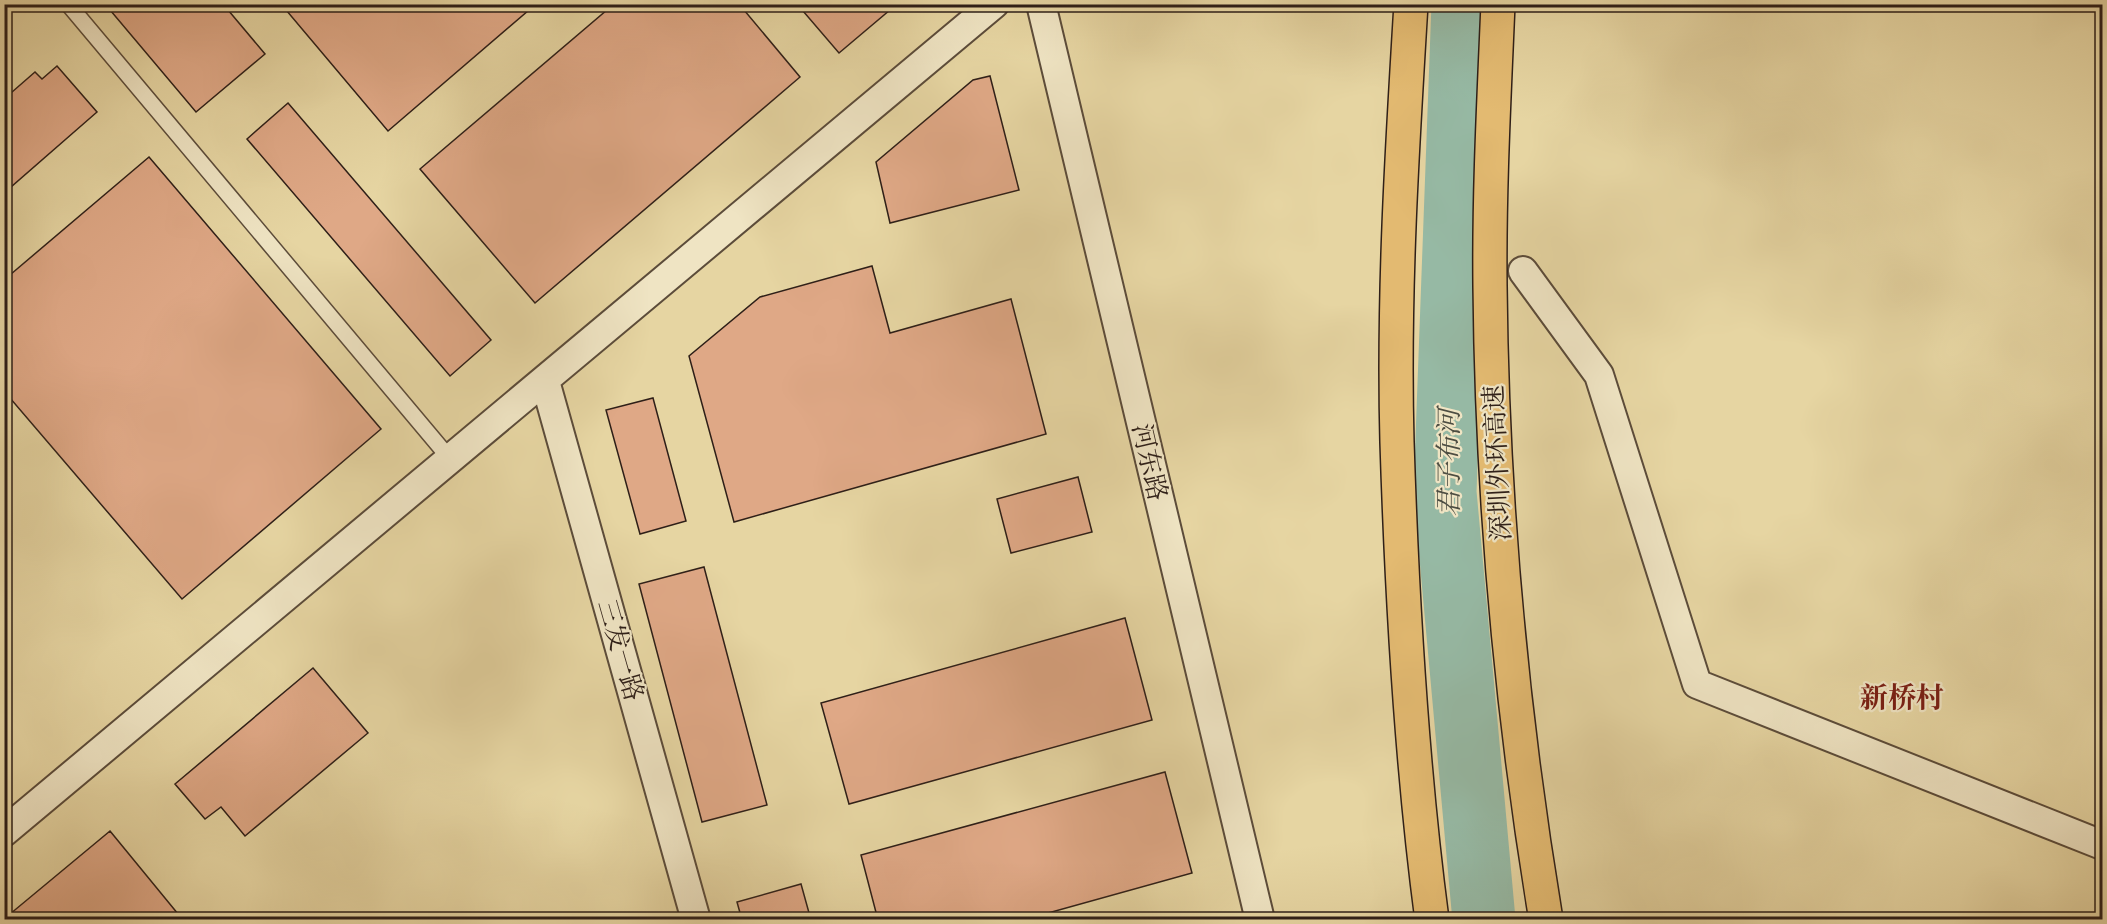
<svg xmlns="http://www.w3.org/2000/svg" width="2107" height="924" font-family="'IM FELL DW Pica','Noto Serif SC',serif">
<rect width="100%" height="100%" fill="#e6d5a2"/>
<filter id="stains"><feTurbulence type="fractalNoise" baseFrequency=".00333" numOctaves="4"/><feColorMatrix values="0 0 0 0 .2 0 0 0 0 .09 0 0 0 0 .02 0 0 0 .5 -.17"/></filter>
<radialGradient id="worn" r=".72"><stop offset=".6" stop-color="#630" stop-opacity="0"/><stop offset="1" stop-color="#630" stop-opacity=".3"/></radialGradient>
<g fill="none" stroke-linecap="round" stroke-linejoin="round">
<path stroke="#96b9a4" stroke-width="63" d="M1463 4 1445 492 1484 920"/>
</g>
<path fill="#dfa886" stroke="#2e1f18" stroke-width="1.5" d="M105 4H223L265 54 196 112Z
M281 4H536L388 131Z
M614 4H739L800 77 535 303 420 169Z
M797 4H897L839 53Z
M57 66 97 112 4 193V99L35 72 42 79Z
M990 76 1019 190 890 223 876 162 973 80Z
M288 103 491 340 450 376 247 139Z
M149 157 381 429 182 599 4 391V280Z
M872 266 890 333 1011 299 1046 434 734 522 689 356 760 297Z
M653 398 686 521 640 534 606 410Z
M1078 477 1092 532 1011 553 997 499Z
M704 567 767 805 702 822 639 584Z
M1125 618 1152 720 849 804 821 703Z
M313 668 368 733 245 836 221 807 205 819 175 784Z
M1165 772 1192 873 1023 920H878L861 855Z
M110 831 183 920H4V919Z
M801 884 811 920H742L737 902Z"/>
<g fill="none" stroke-linecap="round" stroke-linejoin="round">
<g stroke="#5c4c3a" stroke-width="18">
<path id="lane" d="M68 4 451 460"/>
</g>
<g stroke="#5c4c3a" stroke-width="32">
<path id="street" d="M1041 4 1260 920
M1523 271 1599 375 1697 684 2102 845
M545 381 696 920
M4 832 994 4"/>
</g>
<g stroke="#2e1f18" stroke-width="36">
<path id="highway" d="M1411 4C1402 150 1393 296 1397 442 1402 601 1411 762 1432 920
M1498 4C1494 98 1489 192 1490 286 1492 498 1511 710 1546 920"/>
</g>
<use href="#lane" stroke="#efe4c3" stroke-width="15"/>
<use href="#street" stroke="#efe4c3" stroke-width="28"/>
<use href="#highway" stroke="#e3ba71" stroke-width="33"/>
</g>
<g text-anchor="middle" stroke-width="4.5" stroke-linejoin="round" paint-order="stroke">
<g font-size="26" fill="#2e1f18" stroke="#efe4c3">
<text transform="translate(1150 462) rotate(77)" y="9">河东路</text>
<text transform="translate(1497 463) rotate(-93)" y="9">深圳外环高速</text>
<text transform="translate(621 650) rotate(74)" y="9">三发一路</text>
</g>
<g font-size="27" font-style="italic" fill="#4d4d42" stroke="#efe4c3">
<text transform="translate(1449 463) rotate(-90)" y="9">君子布河</text>
</g>
<g font-size="28" font-weight="bold" fill="#7a1f14" stroke="#efe4c3">
<text x="1902" y="707">新桥村</text>
</g>
</g>
<rect width="2107" height="924" fill="none" stroke="#e6d5a2" stroke-width="24"/>
<rect x="6" y="6" width="2095" height="912" fill="none" stroke="#2e1f18" stroke-width="3"/>
<rect x="12" y="12" width="2083" height="900" fill="none" stroke="#2e1f18" stroke-width="1.5"/>
<rect width="100%" height="100%" filter="url(#stains)"/>
<rect width="100%" height="100%" fill="url(#worn)"/>
</svg>
